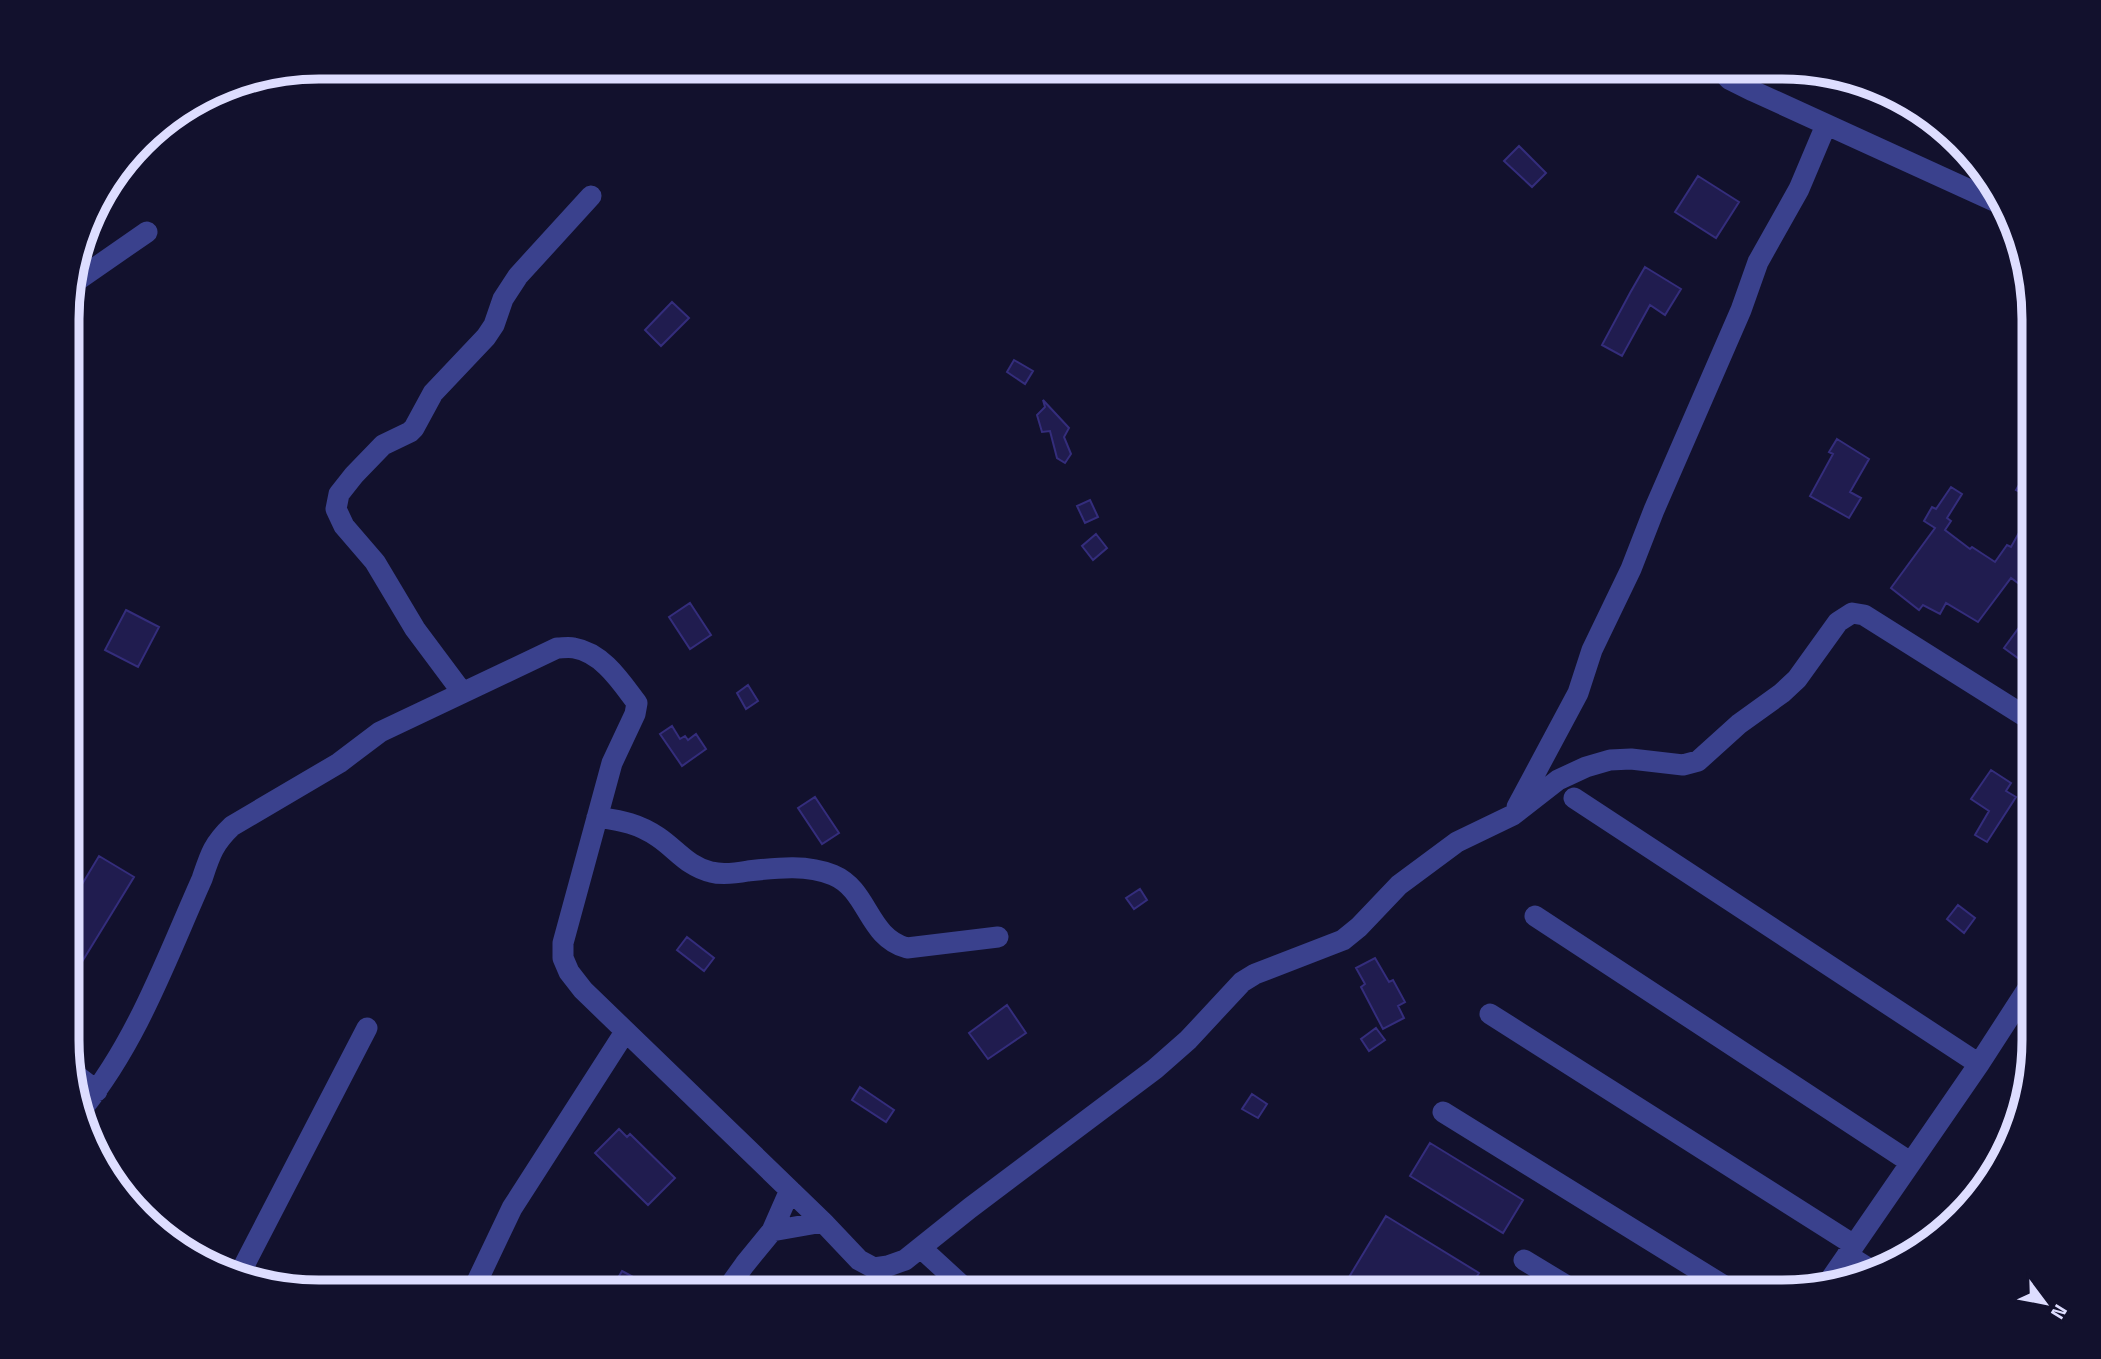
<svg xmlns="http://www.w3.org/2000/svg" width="2101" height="1359" font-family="'Titillium Web',sans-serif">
<rect width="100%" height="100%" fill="#12112d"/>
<path fill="#201c4f" stroke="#342d7c" stroke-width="2" d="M1519 146 1546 173 1532 187 1504 161Z
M1698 176 1739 202 1716 238 1675 212Z
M1645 267 1681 289 1665 315 1650 305 1622 356 1602 345 1630 293Z
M672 302 689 318 661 346 645 330Z
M1014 360 1033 371 1025 384 1007 372Z
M1043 400 1069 428 1064 437 1071 454 1065 463 1057 458 1050 431 1042 432 1037 415 1045 407Z
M1837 439 1869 459 1850 492 1861 498 1849 518 1810 496 1833 454 1829 452Z
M2034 458V499L2016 490Z
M1951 487 1962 494 1947 518 1951 521 1945 530 1970 549 1972 547 1995 562 2007 545 2011 547 2034 506V595L2011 578 1978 622 1946 603 1940 614 1923 605 1919 610 1891 588 1935 528 1924 521 1932 507 1936 509Z
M1090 500 1098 517 1085 523 1077 506Z
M1096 534 1107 548 1093 560 1082 546Z
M690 603 711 635 690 649 669 617Z
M2034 607V644L2022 661 2004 648Z
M126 610 159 627 138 667 105 650Z
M748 685 758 701 746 709 737 693Z
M672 726 680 739 685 736 688 740 696 734 706 749 682 766 660 734Z
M1991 770 2011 783 2006 791 2016 797 1987 842 1975 835 1989 811 1971 799Z
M815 797 839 833 822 844 798 808Z
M99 856 134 877 69 983V906Z
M1140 889 1147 900 1134 909 1126 898Z
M1958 905 1975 918 1964 933 1947 919Z
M687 937 714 958 704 971 677 950Z
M1375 958 1389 982 1393 980 1405 1002 1398 1006 1404 1018 1383 1029 1361 987 1365 984 1356 968Z
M1007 1005 1026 1033 988 1059 969 1033Z
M1376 1028 1385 1040 1369 1051 1361 1039Z
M860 1087 894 1110 886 1122 852 1100Z
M1252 1094 1267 1104 1258 1118 1242 1109Z
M619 1129 627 1137 630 1134 675 1178 648 1205 595 1153Z
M1430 1143 1523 1200 1503 1233 1410 1176Z
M1386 1216 1479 1273 1467 1292H1340Z
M622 1271 661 1292H610Z"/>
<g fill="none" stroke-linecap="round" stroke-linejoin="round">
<path stroke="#3a418d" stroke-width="21" d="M1718 67 1729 79 1753 91 2005 206
M69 286 147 232
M462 692 415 629 375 562 344 526 336 509 339 494 354 475 383 445 410 432 414 428 433 393 486 337 494 325 503 299 518 276 591 196
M1574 798 1979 1064
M1517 807 1578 693 1592 650 1631 569 1654 510 1741 310 1758 262 1799 189 1826 125
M597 817C622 821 637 823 658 837 676 849 688 867 711 872 722 875 737 873 748 871 776 868 806 864 833 875 869 890 867 937 907 948L998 937
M1535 916 1910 1162
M1490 1014 1854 1245
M69 1070 97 1091
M82 1109C137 1042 167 957 202 879 210 855 213 844 232 826L339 763 380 732 557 648C562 648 569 647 574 648 603 653 621 682 637 703L635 714 612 763 563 943V958L569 972 583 990 823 1222 859 1260 874 1268 888 1266 905 1260 970 1208 1155 1069 1188 1040 1242 982 1255 974 1343 940 1359 927 1399 885 1457 842 1513 815 1558 780 1586 767 1610 760 1631 759 1683 765 1698 761 1739 724 1782 693 1797 679 1838 622 1852 613 1864 615 2034 722
M1443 1112 1734 1292
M772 1231 823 1222
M921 1248 969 1292
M1847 1255 1871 1270
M1524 1260 1577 1292
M237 1279 367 1028
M1828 1283 1979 1064 2034 979
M472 1292 512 1208 625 1032
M725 1292 745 1264 772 1231 790 1190"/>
</g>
<path d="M0 0H2101V1359H0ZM319 79H1782A240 240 0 0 1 2022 319V1040A240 240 0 0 1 1782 1280H319A240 240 0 0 1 79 1040V319A240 240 0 0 1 319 79Z" fill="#12112d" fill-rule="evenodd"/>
<path fill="none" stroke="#ddf" stroke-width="9" d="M319 79H1782A240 240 0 0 1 2022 319V1040A240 240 0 0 1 1782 1280H319A240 240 0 0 1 79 1040V319A240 240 0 0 1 319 79Z"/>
<g transform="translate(2045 1303) rotate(122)" stroke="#12112d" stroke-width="5" paint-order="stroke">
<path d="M0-5L12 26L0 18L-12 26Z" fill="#ddddff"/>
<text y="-10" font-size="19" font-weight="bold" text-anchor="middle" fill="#ddddff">N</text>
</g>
</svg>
